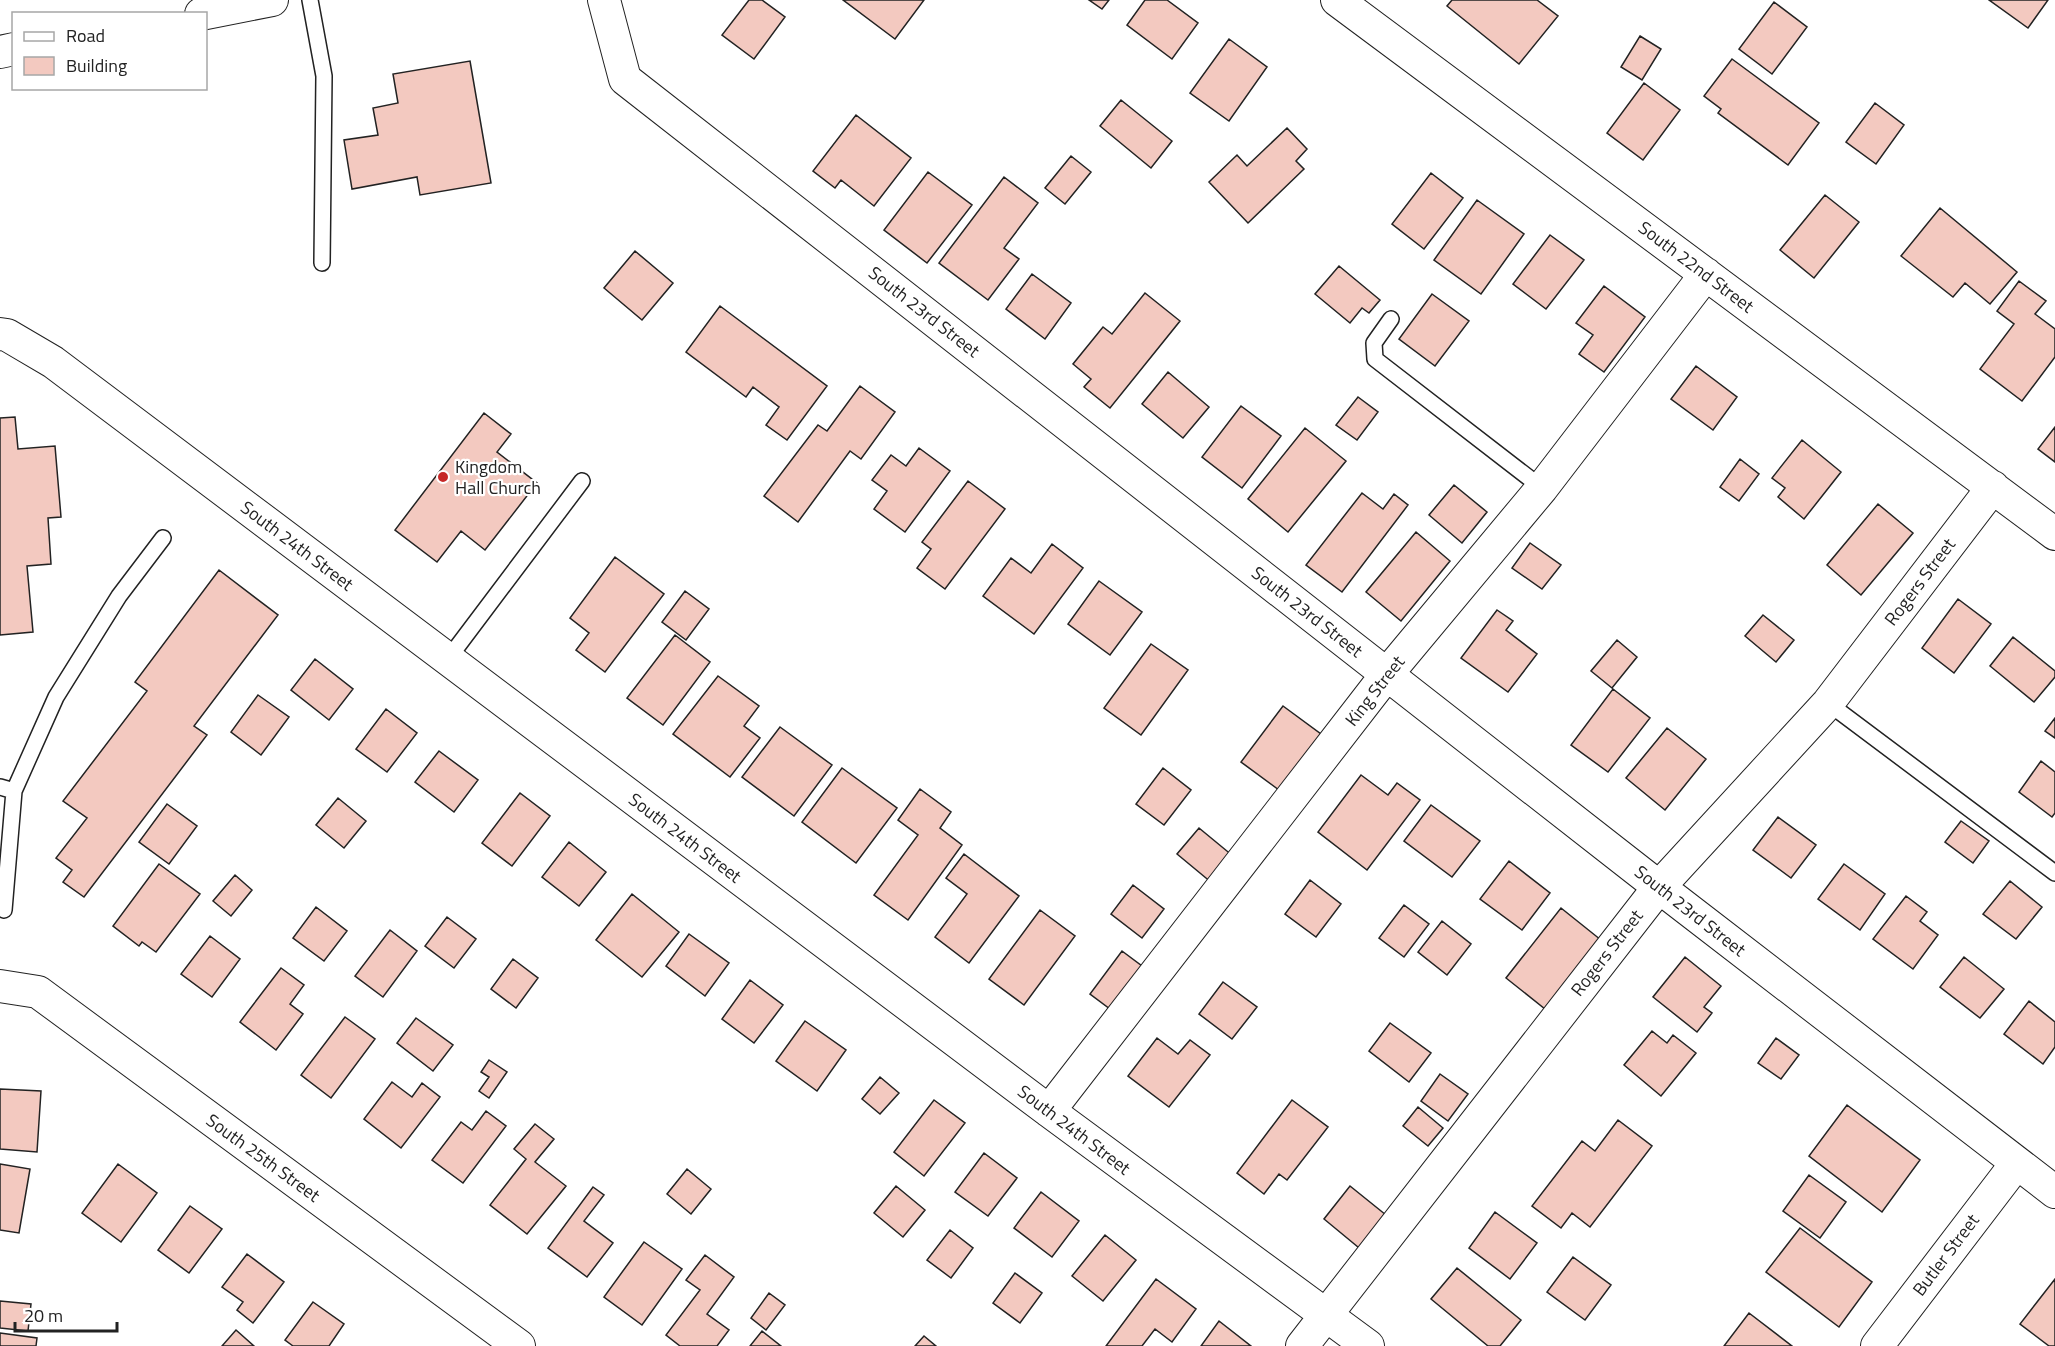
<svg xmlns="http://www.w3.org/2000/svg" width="2055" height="1346" font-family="'Titillium Web',sans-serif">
<rect width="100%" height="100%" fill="#fff"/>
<path fill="#f3c9c0" stroke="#222" stroke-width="1.5" d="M749 0H762L785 17 754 59 722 35Z
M843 0H924L895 39Z
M1089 0H1109L1102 9Z
M1145 0H1167L1198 23 1172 59 1127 25Z
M1452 0H1537L1558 16 1519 64 1447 6Z
M1989 0H2048L2028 28Z
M1774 2 1807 27 1772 74 1739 49Z
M1640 36 1661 49 1642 80 1621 67Z
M1229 39 1267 67 1229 121 1190 93Z
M1732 59 1819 123 1788 165 1718 113 1721 109 1704 96Z
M470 61 491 183 420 195 417 177 352 189 344 140 378 135 373 108 398 103 393 74Z
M1644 83 1680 110 1643 160 1607 133Z
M1121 100 1172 141 1151 168 1100 126Z
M1875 103 1904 125 1876 164 1846 142Z
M856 115 911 158 874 206 841 180 835 188 813 171Z
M1287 128 1307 149 1296 161 1304 169 1248 223 1209 182 1237 155 1247 166Z
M1071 156 1091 172 1065 204 1045 188Z
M928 172 972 205 927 263 884 230Z
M1431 173 1463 198 1424 249 1392 224Z
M1004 177 1038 203 1004 248 1019 259 988 300 939 263Z
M1825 195 1859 222 1814 278 1780 250Z
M1477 200 1524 234 1481 294 1434 260Z
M1940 208 2017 272 1990 304 1965 283 1953 297 1901 256Z
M1550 235 1584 260 1546 309 1513 284Z
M635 251 673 283 642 320 604 288Z
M1339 266 1380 300 1369 313 1362 308 1350 323 1315 294Z
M1032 274 1071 303 1045 339 1006 309Z
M2019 281 2046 301 2035 314 2055 329V357L2022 401 1980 369 2014 324 1997 311Z
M1604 286 1645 317 1604 372 1579 354 1593 335 1576 323Z
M1145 293 1180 321 1110 408 1084 387 1091 379 1073 364 1103 327 1112 334Z
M1432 294 1469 321 1435 366 1399 339Z
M720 306 827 386 787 440 766 425 779 407 753 387 746 397 686 352Z
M1696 366 1737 397 1713 430 1671 399Z
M1168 372 1209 407 1183 438 1142 404Z
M860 386 895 412 861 459 850 451 798 522 764 496 818 425 827 431Z
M1358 397 1378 412 1357 440 1336 425Z
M1241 406 1281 436 1242 488 1202 457Z
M484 413 511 434 497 452 537 483 485 550 461 531 437 562 395 530Z
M15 417 18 449 55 446 61 517 48 518 51 564 27 566 33 632 0 635V418Z
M2055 427V462L2038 449Z
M1305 428 1346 461 1288 532 1248 499Z
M1802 440 1841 472 1804 519 1778 497 1785 488 1772 478Z
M919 448 950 471 905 532 874 509 887 491 872 480 891 455 906 466Z
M1740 459 1759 474 1739 501 1720 487Z
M968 481 1005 509 945 589 917 568 931 549 922 542Z
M1454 485 1487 512 1462 543 1429 515Z
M1362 493 1383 509 1394 494 1408 505 1342 592 1306 565Z
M1878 504 1913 533 1861 595 1827 565Z
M1416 532 1450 561 1401 621 1366 592Z
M1530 543 1561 565 1542 589 1512 568Z
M1052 544 1083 568 1034 634 983 596 1011 558 1031 573Z
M615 557 664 594 605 672 576 650 589 633 570 618Z
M219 570 278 615 194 726 207 735 84 897 63 882 72 870 56 858 87 818 63 801 147 691 135 682Z
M1099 581 1142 612 1110 655 1068 624Z
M685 591 709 609 686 640 662 622Z
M1958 599 1991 624 1954 673 1922 648Z
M1497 610 1513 621 1506 630 1537 654 1508 692 1461 658Z
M1763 615 1794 640 1776 662 1745 636Z
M675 635 710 662 663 725 627 698Z
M2013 637 2055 671V677L2034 702 1990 666Z
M1617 640 1637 657 1612 688 1591 671Z
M1151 644 1188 670 1141 735 1104 708Z
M315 659 353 689 329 720 291 690Z
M718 676 759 706 744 726 760 738 730 777 673 734Z
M1613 689 1650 718 1608 772 1571 745Z
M258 695 289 717 261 755 231 732Z
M1283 706 1325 737 1283 793 1241 762Z
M386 709 417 733 387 772 356 749Z
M2055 718V738L2045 731Z
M780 727 832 765 794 816 742 777Z
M1667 728 1706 759 1665 810 1626 778Z
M439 751 478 780 454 812 415 782Z
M2041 761 2055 772V813L2052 817 2019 792Z
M842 768 897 808 856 863 802 822Z
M1163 768 1191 790 1164 825 1136 804Z
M1361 775 1388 795 1397 783 1420 800 1367 870 1318 832Z
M920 789 951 812 940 828 962 845 908 920 874 895 918 835 898 820Z
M520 793 550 816 512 866 482 843Z
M338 798 366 821 344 848 316 825Z
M167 804 197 826 169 864 139 842Z
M1431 805 1480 841 1452 877 1404 841Z
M1778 817 1816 845 1791 878 1753 850Z
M1961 821 1989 841 1973 863 1945 842Z
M1199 828 1233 856 1212 883 1177 854Z
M569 842 606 872 579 906 542 877Z
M964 854 1019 896 969 963 935 937 967 894 946 878Z
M1509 861 1550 893 1522 930 1480 899Z
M159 864 200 894 156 952 142 942 139 946 113 926Z
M1844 864 1885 894 1860 930 1818 899Z
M235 875 252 890 231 916 213 901Z
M1310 880 1341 904 1316 937 1285 914Z
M2010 881 2042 907 2016 939 1983 914Z
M1133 885 1164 909 1142 938 1111 914Z
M632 894 679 932 642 977 596 940Z
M1906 896 1927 912 1920 921 1938 935 1913 969 1873 939Z
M1404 905 1429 924 1404 957 1379 938Z
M316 907 347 931 324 961 293 938Z
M1561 908 1606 944 1550 1013 1506 978Z
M1040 910 1075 936 1024 1005 989 979Z
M447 917 476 939 454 968 425 946Z
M1442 921 1471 944 1447 975 1418 952Z
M390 930 417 951 383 997 355 976Z
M689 934 729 963 705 996 666 966Z
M210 936 240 959 212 997 181 974Z
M1122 951 1150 972 1118 1015 1090 994Z
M1685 957 1721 986 1704 1007 1712 1013 1697 1032 1653 997Z
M1964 957 2004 989 1980 1018 1940 987Z
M513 959 538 978 516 1008 491 989Z
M281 968 304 985 290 1004 303 1014 276 1050 240 1022Z
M750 980 783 1005 754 1043 722 1019Z
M1223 982 1257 1007 1232 1039 1199 1014Z
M2029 1001 2055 1022V1047L2043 1064 2004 1034Z
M345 1017 375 1039 331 1098 301 1075Z
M416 1018 453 1045 433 1071 397 1043Z
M805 1021 846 1050 817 1091 776 1061Z
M1390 1023 1431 1053 1409 1082 1369 1051Z
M1652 1031 1667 1043 1673 1035 1696 1053 1661 1096 1624 1065Z
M1157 1038 1178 1054 1190 1040 1210 1055 1169 1107 1128 1076Z
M1776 1038 1799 1055 1781 1079 1758 1063Z
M489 1060 507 1072 489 1098 479 1091 489 1077 481 1072Z
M1440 1074 1468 1094 1448 1121 1421 1101Z
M880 1077 899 1093 880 1114 862 1099Z
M392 1082 412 1097 422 1083 440 1097 401 1148 364 1119Z
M0 1089 41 1091 37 1152 0 1149Z
M934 1100 965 1123 924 1176 894 1152Z
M1292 1100 1328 1127 1287 1180 1279 1174 1264 1194 1237 1173Z
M1847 1105 1920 1160 1882 1212 1809 1156Z
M1418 1107 1443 1128 1428 1146 1403 1126Z
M486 1111 506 1126 463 1183 432 1160 461 1122 472 1130Z
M1618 1120 1652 1146 1590 1227 1572 1213 1561 1228 1532 1206 1582 1141 1595 1151Z
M535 1124 554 1139 535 1162 566 1186 527 1234 490 1205 526 1159 514 1149Z
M984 1153 1017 1178 988 1216 955 1192Z
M0 1164 30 1169 19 1233 0 1230Z
M118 1164 157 1193 121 1242 82 1213Z
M687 1169 711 1189 691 1214 667 1194Z
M1809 1175 1846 1202 1820 1238 1783 1211Z
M896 1186 925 1210 903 1237 874 1213Z
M1350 1186 1391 1219 1364 1252 1324 1219Z
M593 1187 604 1195 584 1221 613 1243 587 1277 548 1248Z
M1041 1192 1079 1221 1052 1257 1014 1228Z
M190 1206 222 1229 189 1273 158 1250Z
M1495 1212 1537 1243 1510 1279 1469 1248Z
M1800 1228 1872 1282 1839 1327 1766 1272Z
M950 1230 973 1248 951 1278 927 1260Z
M1105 1235 1136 1260 1103 1301 1072 1276Z
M644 1242 682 1269 642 1325 604 1297Z
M247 1254 284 1282 253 1323 237 1310 243 1302 222 1287Z
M705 1255 734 1277 707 1314 729 1330 717 1346H680L666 1335 700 1290 686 1280Z
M1573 1257 1611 1285 1585 1320 1547 1292Z
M1457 1268 1521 1320 1500 1346H1488L1431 1299Z
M1015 1273 1042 1293 1020 1323 993 1303Z
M1156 1279 1196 1309 1172 1342 1155 1329 1142 1346H1106Z
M2055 1279V1346H2049L2020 1324Z
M769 1293 785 1305 766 1330 751 1318Z
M0 1301 31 1304 28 1331 0 1328Z
M313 1302 344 1324 329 1346H293L285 1340Z
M1749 1313 1792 1346H1724Z
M1219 1321 1251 1346H1201Z
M236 1330 254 1346H222Z
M762 1331 781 1346H750Z
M0 1333 37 1338 36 1346H0Z
M924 1336 936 1346H915Z"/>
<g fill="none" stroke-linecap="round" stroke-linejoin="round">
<g stroke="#222" stroke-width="18">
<path id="service" d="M310 0 324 76 322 263
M1391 319 1374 343 1375 359 1542 488
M448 659 582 481
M1828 703 2055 873
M0 787 14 791 4 910
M14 791 56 697 119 596 163 538"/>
</g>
<g stroke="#222" stroke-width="34">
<path id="minor" d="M604 0 625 79 1659 887 2055 1192
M1337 0 2055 534
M201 14 272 0
M0 52 14 49
M0 334 7 335 53 362 1049 1111 1368 1346
M0 986 38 992 519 1346
M1049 1111 1387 674 1542 488 1706 274
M1302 1346 1659 887 1828 703 1993 487
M1877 1346 2016 1164"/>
</g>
<use href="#service" stroke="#fff" stroke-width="15"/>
<use href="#minor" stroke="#fff" stroke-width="32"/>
</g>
<circle fill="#c62828" stroke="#fff" stroke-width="2" cx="443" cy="477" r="6"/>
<g text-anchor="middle" stroke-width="4.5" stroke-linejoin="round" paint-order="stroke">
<g font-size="18" fill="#222" stroke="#fff">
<text transform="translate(1696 267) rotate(37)" y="6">South 22nd Street</text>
<text transform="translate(924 312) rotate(38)" y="6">South 23rd Street</text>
<text transform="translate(297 546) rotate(37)" y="6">South 24th Street</text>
<text transform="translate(1920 582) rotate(-53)" y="6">Rogers Street</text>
<text transform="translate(1307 612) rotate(38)" y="6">South 23rd Street</text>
<text transform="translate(1375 691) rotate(-52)" y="6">King Street</text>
<text transform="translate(685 838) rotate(37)" y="6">South 24th Street</text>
<text transform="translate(1690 911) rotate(38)" y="6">South 23rd Street</text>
<text transform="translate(1607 953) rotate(-52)" y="6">Rogers Street</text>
<text transform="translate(1074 1130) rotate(37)" y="6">South 24th Street</text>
<text transform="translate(263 1158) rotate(36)" y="6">South 25th Street</text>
<text transform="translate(1946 1255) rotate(-53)" y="6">Butler Street</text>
</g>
<g font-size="18" fill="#222" stroke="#fff" text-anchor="start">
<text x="455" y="473">Kingdom<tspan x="455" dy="21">Hall Church</tspan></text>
</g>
</g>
<rect x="12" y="12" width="195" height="78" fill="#ffffff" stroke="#a7a7a7" stroke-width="1.5"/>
<rect x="24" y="32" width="30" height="9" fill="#ffffff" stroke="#a7a7a7" stroke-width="1.5"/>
<text x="66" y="42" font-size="18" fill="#222222">Road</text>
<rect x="24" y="57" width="30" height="18" fill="#f3c9c0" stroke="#a7a7a7" stroke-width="1.5"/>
<text x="66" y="72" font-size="18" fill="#222222">Building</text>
<path d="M15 1322v9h102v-9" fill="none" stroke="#222222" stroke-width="3"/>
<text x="24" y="1322" font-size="18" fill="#222222" stroke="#ffffff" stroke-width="4.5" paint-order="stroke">20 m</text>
</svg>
